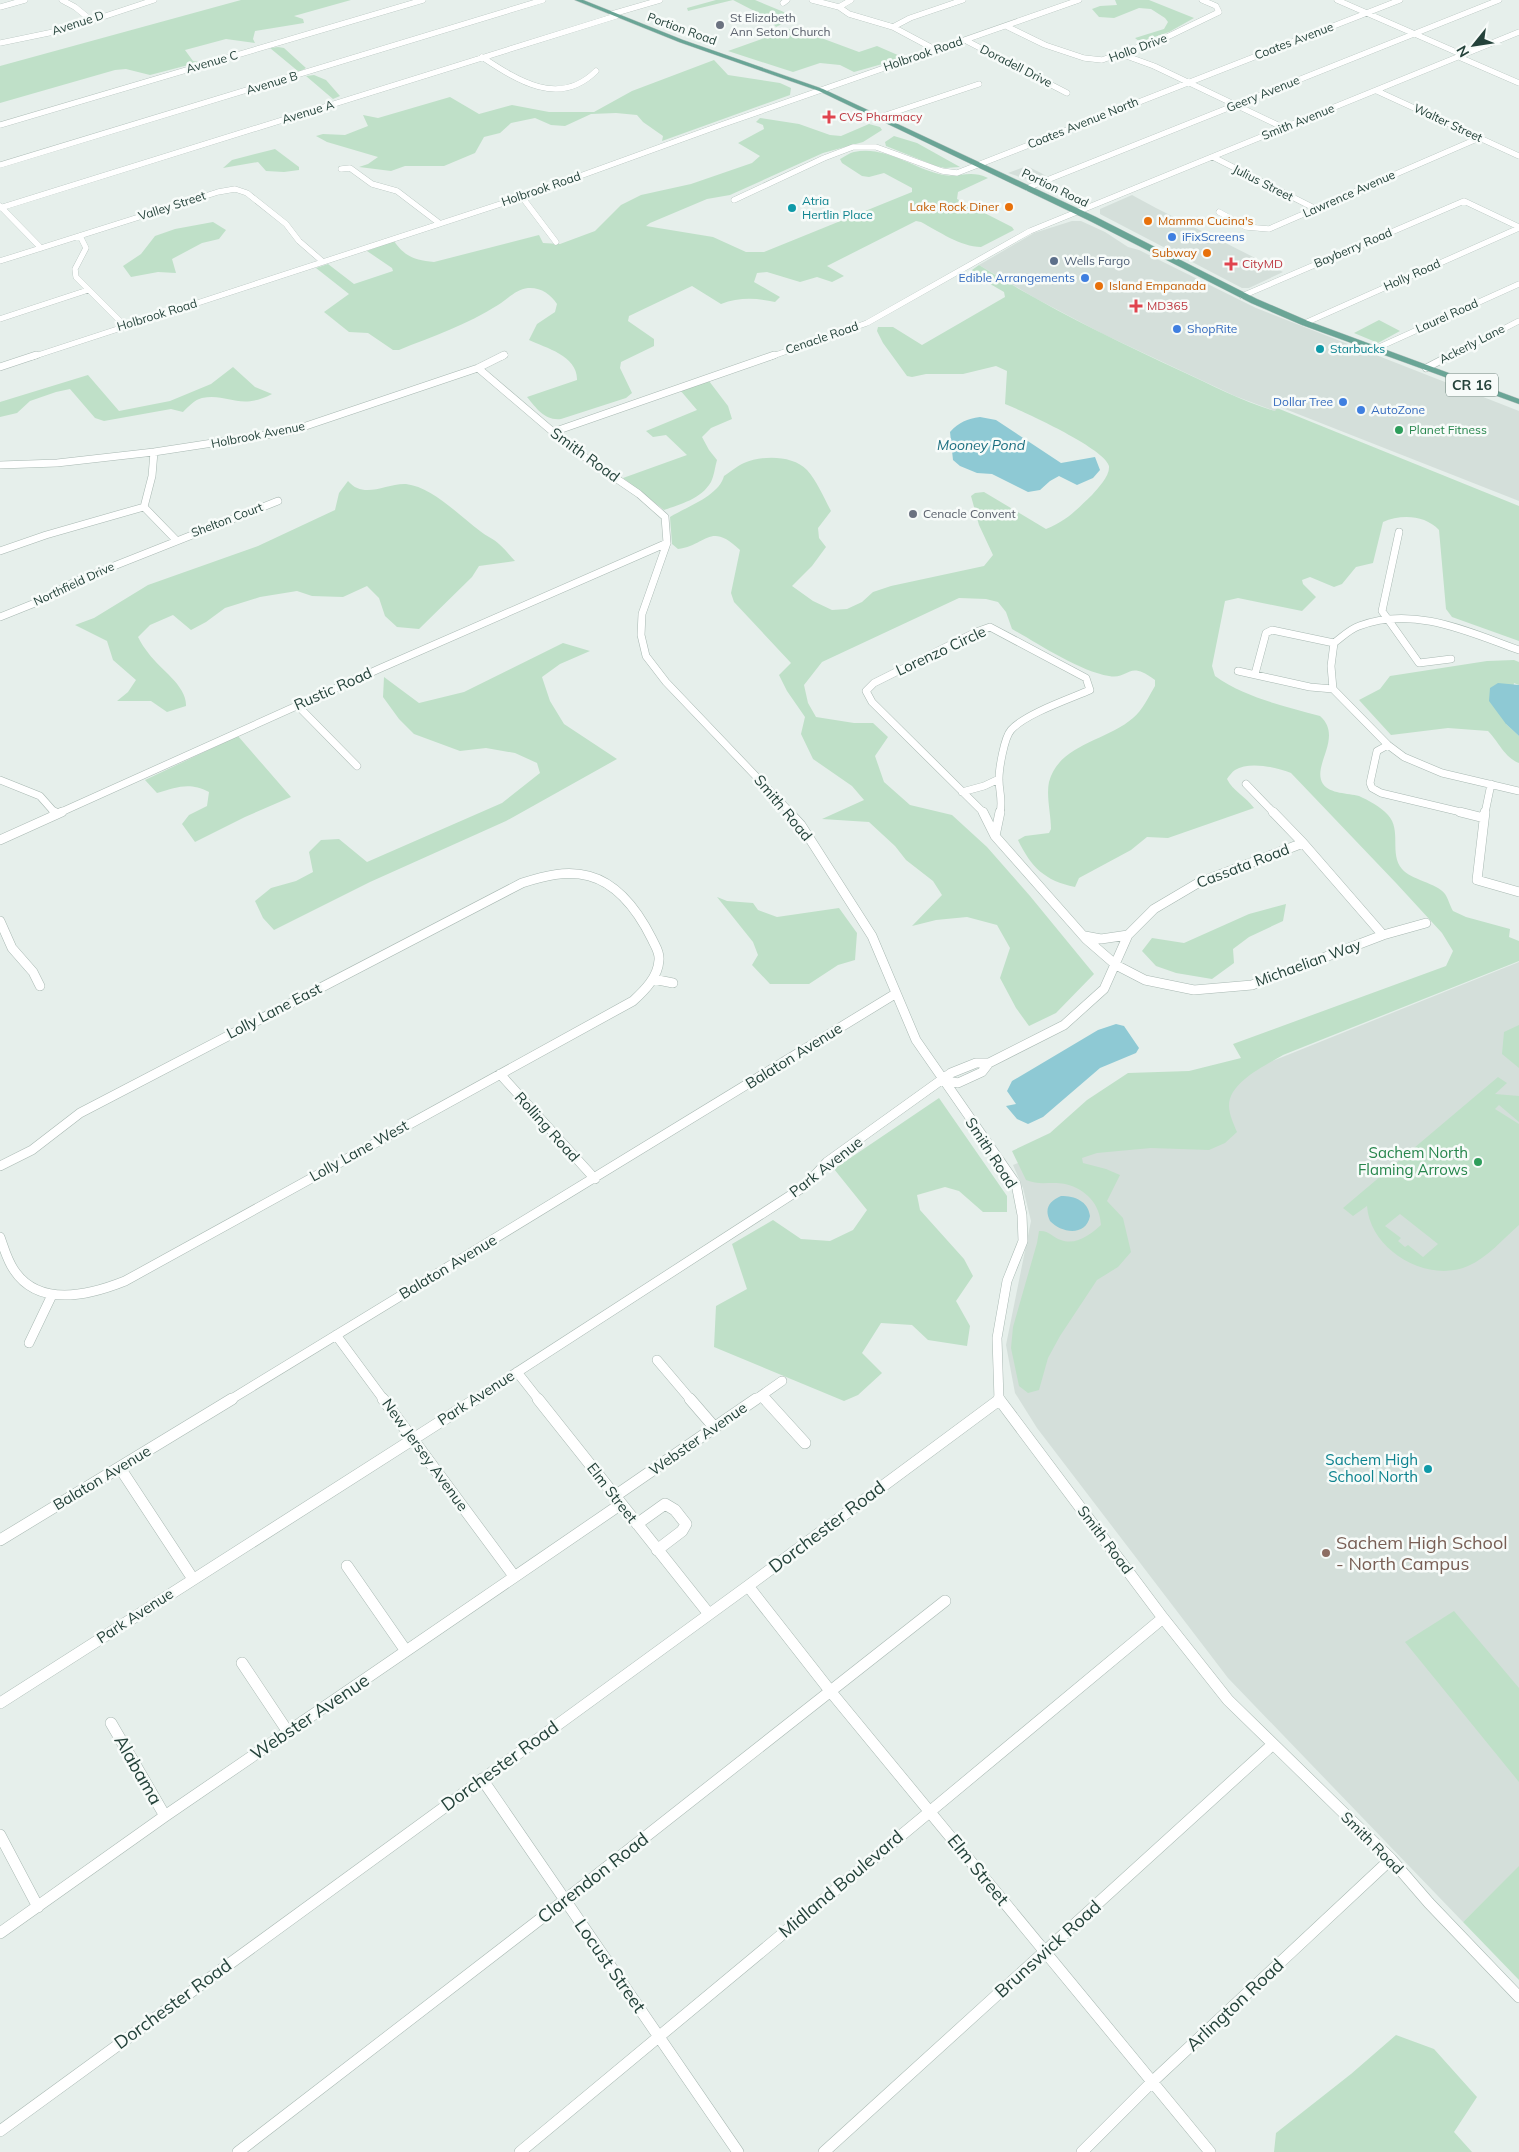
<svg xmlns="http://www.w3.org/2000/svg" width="1519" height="2152" font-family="Mulish,sans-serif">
<rect width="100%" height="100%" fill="#e6efeb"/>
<path fill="#d4dfda" d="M1027 166 1041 173 1046 176 1032 181 1008 173Z
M1132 195 1156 208 1283 272 1249 288H1242L1100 214V209Z
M1072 221H1081L1105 232 1128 247 1139 250 1256 308 1519 411V501L1280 407 1275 411 1235 396 1103 334 1035 298 979 265 1034 233Z
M1519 962V1867L1463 1922 1228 1678 1037 1428 1015 1393 1006 1345 1031 1221 1023 1188 1013 1165Z"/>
<path fill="#bfe0c8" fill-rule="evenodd" d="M241 0H351L294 16 303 19 304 23 255 31 253 39 255 43 226 39 185 50 193 61 200 62 150 75 126 69 115 70 0 103V66Z
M716 0H755L796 17 776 27 768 18 733 0 688 11 687 8Z
M1115 0H1149L1194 18 1169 32 1140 42 1135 38 1164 29 1168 22 1165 18 1151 9 1139 8 1114 18 1099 17 1092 9 1100 6 1117 5Z
M790 29H797L859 52 877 46 900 56V59L854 72 840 65 820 63 793 72 728 51Z
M278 47 284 48 306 68 299 72 270 48Z
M714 60 728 75 780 83 791 88 790 95 662 141 663 136 643 122 637 115 616 113 591 114 565 126 551 125 535 118 511 123 500 133 484 137 475 153 444 166H405L391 171 359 167 368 164 378 157 327 142 316 136 323 134 345 135 368 126 363 115 378 118 450 97 479 114 512 105 549 112H594L632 91Z
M314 75 326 80 340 96 333 99 306 76Z
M760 118 799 124 830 135 841 136 869 124 880 127 882 130 863 142 823 153 730 195 707 199 650 223 646 226 713 237 746 252H764L912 192V188L884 173 869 177 862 176 842 163 840 159C844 157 849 153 854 152 883 145 912 167 939 174 959 179 969 169 988 178L958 192 957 199 1012 227 1014 230 981 247C961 247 938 231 921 222L916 221 827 266 844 276 832 282 817 277 800 282 767 272 757 273 754 282 780 297 775 302C757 298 739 297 721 304L692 286 629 316 628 321 654 339V346L621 362 620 368 632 393 626 398 561 419C545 421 537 409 527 397L577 380C578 356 546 348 529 340L537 324 555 312 557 304C551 294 540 287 528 288 516 289 508 299 498 305 467 325 433 336 399 350H393L368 333 349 332 324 312 349 294 316 268 328 264 354 284 393 271 392 268 367 251 394 241C405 257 415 260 434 262L539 235 543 243 560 244 595 231 621 205 641 195 691 184 752 163 760 156 738 143 764 129 763 125 756 122Z
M894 136 917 143 960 167 945 168 936 166 886 146 885 142Z
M275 149 299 167V170L284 172 266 171 258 162 223 168 232 160Z
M213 222 226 230 219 239 202 243 172 259 176 273 158 272 131 277 123 266 141 254 155 236 175 229Z
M979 265C1043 305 1112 339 1181 371 1212 385 1243 402 1275 411L1277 408 1519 506V641L1452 617 1446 609 1439 530C1425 515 1401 514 1383 522L1373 563 1356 567 1342 584 1334 587 1310 577 1302 580 1303 584 1316 597 1302 611 1238 598 1225 601 1212 666 1215 676C1246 698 1284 706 1320 716 1344 737 1311 766 1323 784 1330 794 1348 793 1359 796 1368 800 1381 807 1388 815 1402 830 1389 854 1402 869 1411 880 1437 883 1445 894 1448 898 1450 906 1453 911L1466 917 1510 929 1509 937 1519 941V961L1283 1055C1265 1066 1229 1082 1229 1106 1229 1114 1234 1125 1237 1132L1225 1143 1209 1150 1151 1148 1097 1153 1082 1158 1083 1163 1106 1169 1120 1175 1107 1201 1123 1218 1131 1252 1118 1267 1097 1280 1060 1336 1048 1358 1039 1390 1028 1393 1019 1386 1011 1348 1013 1327 1037 1243 1039 1231C1049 1230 1052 1237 1061 1240 1076 1246 1091 1234 1101 1225 1100 1204 1086 1189 1065 1184 1051 1181 1040 1186 1026 1180L1012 1151 1050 1133 1087 1100 1128 1073 1189 1071 1241 1058 1233 1044 1446 966 1453 951 1442 933 1396 883 1291 773C1276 767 1249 761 1235 770 1232 772 1229 776 1227 779 1233 791 1245 796 1254 808L1168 838 1147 837 1131 850 1079 878 1075 887C1045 881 1031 867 1018 840L1025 836 1049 833 1051 829C1051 815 1046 796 1049 782 1059 744 1107 741 1133 718 1142 711 1149 696 1155 686V680C1127 659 1130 680 1109 676 1079 671 1039 644 1012 629L1006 612 998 602 986 599 959 598 822 662 804 685 808 703 816 717 854 723H873L888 737 875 756 884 782 910 805 952 815 987 847 1030 896 1094 974 1056 1013 1029 1026 1016 1008 1000 978 1010 948 997 925 967 917 936 920 912 926 942 895 933 881 906 860 895 846 869 822 822 819 864 800 852 786 813 759 801 734 805 717 787 691 779 675 791 663 734 602 731 593 740 550C710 521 707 545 678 549L672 544 670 517C686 507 719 496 724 476 730 472 737 466 744 463 762 455 793 455 807 470 817 481 824 498 831 511L818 528 819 538 826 547 812 566 792 586 813 601 832 610 847 609 862 602 873 592 891 586 984 566 993 555 979 525 971 496 975 493 984 492 1046 529C1068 520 1075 511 1092 495 1098 488 1110 476 1109 466 1106 449 1023 411 1005 404L1007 371 996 366 963 374H926L912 377 907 376 883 343 877 331 878 327H893L922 345 1005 297 1004 292 973 274 972 270Z
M1379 320 1400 331 1378 343 1354 333Z
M233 367 255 387 272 394C239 411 229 393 202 398 194 400 188 407 183 412L171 409 104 421 95 418 70 389 56 392 30 401 17 413 0 417V402L88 375 119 411 170 401 211 384Z
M709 381 728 406 732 419 711 428 702 437 709 450 717 460C715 467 714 476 711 482 701 499 681 504 664 510L623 478 687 455 666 435 653 437 646 431 697 410 680 390Z
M348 481C364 500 386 483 406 484 432 487 460 516 480 531 486 536 494 539 499 544 505 549 510 556 515 561L479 566 472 577 419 629 397 627 385 616 379 598 367 586 343 597 312 596 297 591 260 597 225 608 206 622 191 630 173 615 150 625 138 637C141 643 145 649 149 654 160 669 187 686 186 706L167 712 151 701H117L128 692 136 680 113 660 107 641 75 625 94 618 148 585 258 546 335 510 339 493Z
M563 643 590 651 560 664 542 677 550 701 564 724 617 759 506 821 370 882 274 930 263 918 255 901 271 888 296 881 313 872 309 852 321 840 339 839 367 862 502 803 540 773 537 763 515 753 486 748 460 751 414 734 399 719 383 697 384 677 419 703 464 692Z
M1514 660 1519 662V685L1514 683 1506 724 1519 736V763C1505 758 1498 741 1488 731L1448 728 1391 735 1359 700 1380 689 1390 676 1487 661Z
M238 736 291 797 245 817 195 842 182 824 189 815 207 806 209 792C189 782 178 787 157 793L145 780Z
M717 897 727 901 753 903 758 910 777 917 839 908 857 933 855 960 838 965 809 984H770L752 965 758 955 753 942Z
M1286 904 1283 921 1249 937 1233 949 1234 963 1212 979 1176 973 1156 966 1142 951 1152 938 1184 943 1249 914Z
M1519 1025V1068L1502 1054 1504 1032Z
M1498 1077 1507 1083 1495 1094 1519 1096V1122L1499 1105 1495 1109 1519 1124V1225C1504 1238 1487 1258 1468 1266 1427 1284 1370 1250 1367 1206L1353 1216 1343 1208ZM1400 1214 1438 1244 1423 1257 1408 1245 1405 1247 1398 1241 1401 1238 1385 1226Z
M939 1098 1007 1196V1212H983L959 1191 945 1187 917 1195 920 1210 964 1259 973 1276 956 1301 970 1326 967 1346 928 1340 912 1325 881 1323 862 1353 882 1373 858 1395 844 1401 714 1347 716 1306 747 1289 732 1244 773 1220 801 1239 830 1241 853 1230 867 1210 834 1169Z
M1454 1611 1519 1688V1782L1405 1642Z
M1519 1866V1980L1463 1922Z
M1396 2035 1434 2049 1477 2097 1454 2132 1472 2152H1274L1276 2133 1351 2074Z"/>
<path fill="#8ec9d4" d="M980 417 996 420 1061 463 1095 457 1100 470 1093 478 1077 485 1059 476 1050 481 1040 490 1028 492 992 474 977 473 960 466 953 460 950 432C959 422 967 419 980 417Z
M1498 683 1519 685V736L1506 724 1489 701 1490 688Z
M1116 1024 1124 1026 1139 1048 1136 1053 1100 1068 1043 1117 1028 1124 1017 1119 1006 1106 1016 1104 1007 1091 1012 1081 1098 1030Z
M1061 1196C1075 1196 1088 1201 1090 1216 1086 1237 1061 1233 1050 1221 1044 1209 1049 1201 1061 1196Z"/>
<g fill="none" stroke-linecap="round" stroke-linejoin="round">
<g stroke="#a8b8b2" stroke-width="6">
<path id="minor-far3" d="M62 0 75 7 91 20
M812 0 839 7
M851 0 839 7 849 14 893 27 936 50
M1337 0 1463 55
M783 3 787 0
M0 7 25 0
M612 14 660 0
M1006 26 1045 45 1084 58 1102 60 1167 37 1219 12 1216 6 1202 0
M893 27 910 18 963 0
M965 40 1067 93
M0 43 63 30 154 0
M1121 54 1154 66 1284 128
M482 57C517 80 559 108 596 71
M1459 57 1519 83
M1377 91 1519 156
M880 117 979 84
M0 125 423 0
M1213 157 1314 208
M0 165 543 0
M341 169 350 168 372 184 397 191 439 223
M1027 188 1499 0
M522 197 556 242
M734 200 824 158 853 147H876L942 171 957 173 1400 0
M0 206 41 248
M0 208 616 16
M1219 212 1246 227 1269 229 1479 138
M80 236 86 248 75 269 76 277 124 325
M0 261 218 192 235 189 247 193 286 224 299 241 322 261
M1242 296 1464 201 1519 227
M0 319 88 290
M1305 323 1519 228
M1375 349 1519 284
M32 357 522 197 721 125 1079 0
M502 357 505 355
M770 357 867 323 1030 231 1519 32
M1449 357 1519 321"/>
</g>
<g stroke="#a8b8b2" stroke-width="8">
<path id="minor-far2" d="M0 367 36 355
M478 368 573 449 639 494 665 517 667 543 642 614 641 635 646 656 666 682 791 813
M1426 368 1451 355
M553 432 774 355
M154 452 152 476 144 507 176 540
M0 465 57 463 154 452 291 431 478 368 504 355
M1399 532 1382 611 1419 663 1451 659
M0 551 46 535 144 507
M0 617 40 601 76 581 278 501
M1519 650C1469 632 1413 605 1359 626 1350 629 1342 637 1334 643L1331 666 1333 689 1388 745 1404 757 1442 773 1519 791
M1238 671 1310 687 1333 689
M1255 674 1266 633 1272 630 1334 643
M297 705 357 766
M1388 745 1377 751 1370 783 1372 788 1381 793 1465 813
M0 780 40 796 55 813
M1246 784 1274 813
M962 792 984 786 999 779
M59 813 381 668 667 543
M984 813 872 702 866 691 874 683 976 632 990 627 1086 678 1090 690C1069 699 1025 714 1011 730 1004 738 999 769 999 779 999 793 1003 799 1000 813
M1485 813 1491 784"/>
</g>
<g stroke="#a8b8b2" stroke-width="10">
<path id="minor-far1" d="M54 812 56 814
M789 812 801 825 872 936 916 1040 1016 1184 1022 1215 1023 1241 1007 1281 997 1338 999 1400
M983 812 995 836
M1273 812 1303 843 1383 935
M1460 812 1484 818
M1485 812 1477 880 1519 892
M995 836 1086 939 1116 965 1145 980 1194 990 1252 985 1383 935 1426 923
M995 836 1000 812
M0 840 62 812
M0 921 12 948 33 972 40 986
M1085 936 1101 939 1128 935
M653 979 673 983
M500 1074 595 1179
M942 1080 958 1083 982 1072 989 1063 1064 1025 1104 989 1128 935 1154 909 1198 883 1303 843
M0 1166 32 1150 80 1113 522 883C544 876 566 870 589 876 619 884 639 913 652 939 655 946 660 952 659 960 658 977 645 990 633 1001L125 1281C90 1295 39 1308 14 1270 7 1260 4 1248 0 1237
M336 1335 384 1400
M29 1343 52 1295
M657 1360 691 1400
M517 1372 539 1400
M762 1395 766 1400
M230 1400 895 994
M474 1400 805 1186 827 1162 951 1073 976 1063H989
M755 1400 782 1381"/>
</g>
<g stroke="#a8b8b2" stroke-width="12">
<path id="minor" d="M383 1399 514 1576
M538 1399 709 1614
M690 1399 715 1428
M765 1399 805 1443
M999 1399 1163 1618 1228 1700 1391 1859 1429 1903 1519 1997
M120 1468 193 1579
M615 1496 756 1399
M637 1524 665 1504 675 1510 686 1524 682 1531 657 1550
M0 1540 232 1399
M347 1566 406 1651
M748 1586 831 1692 1210 2152
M242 1663 288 1732
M0 1703 476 1399
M111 1723 165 1816
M482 1779 738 2152
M0 1835 38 1907
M0 1933 165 1816 621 1504
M0 2131 748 1586 999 1400
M238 2152 565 1900 945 1601
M520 2152 1163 1618
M824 2152 1272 1745
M1082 2152 1152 2082 1391 1859"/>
</g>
<g stroke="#c2cac8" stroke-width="1">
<path id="major" d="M575 0H583L683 40 823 89 1096 217 1257 299 1308 321 1519 399V404L1302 325 1251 303 1090 221 819 91 679 42Z"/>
</g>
<use href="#minor-far3" stroke="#fff" stroke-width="5.5"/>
<use href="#minor-far2" stroke="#fff" stroke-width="7"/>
<use href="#minor-far1" stroke="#fff" stroke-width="9"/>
<use href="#minor" stroke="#fff" stroke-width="11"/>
<use href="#major" fill="#6aa596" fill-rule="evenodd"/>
</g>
<g fill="#6b7280" stroke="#f7fbf9" stroke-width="2">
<circle cx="720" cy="25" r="5"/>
<circle cx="913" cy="514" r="5"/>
</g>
<g fill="#e0444e" stroke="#f7fbf9" stroke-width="2">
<path d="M826.5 109.5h5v5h5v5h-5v5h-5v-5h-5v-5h5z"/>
<path d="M1228.5 256.5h5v5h5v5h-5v5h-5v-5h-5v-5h5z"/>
<path d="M1133.5 298.5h5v5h5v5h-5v5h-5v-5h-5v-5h5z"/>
</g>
<g fill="#e8710a" stroke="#f7fbf9" stroke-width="2">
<circle cx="1009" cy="207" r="5"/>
<circle cx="1148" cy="221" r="5"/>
<circle cx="1207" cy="253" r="5"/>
<circle cx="1099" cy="286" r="5"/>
</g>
<g fill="#0f9aa8" stroke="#f7fbf9" stroke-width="2">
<circle cx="792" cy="208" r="5"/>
<circle cx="1320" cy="349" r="5"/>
<circle cx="1428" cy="1469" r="5"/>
</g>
<g fill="#3f7fe0" stroke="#f7fbf9" stroke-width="2">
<circle cx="1172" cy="237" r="5"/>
<circle cx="1085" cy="278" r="5"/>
<circle cx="1177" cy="329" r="5"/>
<circle cx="1343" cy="402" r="5"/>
<circle cx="1361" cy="410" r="5"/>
</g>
<circle fill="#5c6f8a" stroke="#f7fbf9" stroke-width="2" cx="1054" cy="261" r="5"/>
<g fill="#2e9e5b" stroke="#f7fbf9" stroke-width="2">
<circle cx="1399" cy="430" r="5"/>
<circle cx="1478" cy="1162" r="5"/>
</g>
<circle fill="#8d6e63" stroke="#f7fbf9" stroke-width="2" cx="1326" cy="1553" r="5"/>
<g text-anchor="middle" stroke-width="5" stroke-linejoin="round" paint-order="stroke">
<g font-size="12" fill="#5b616d" stroke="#f7fbf9" text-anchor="start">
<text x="730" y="22">St Elizabeth<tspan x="730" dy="14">Ann Seton Church</tspan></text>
<text x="923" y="518">Cenacle Convent</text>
</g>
<g font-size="12" fill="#24423a" stroke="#f7fbf9">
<text transform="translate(78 23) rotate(-18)" y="4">Avenue D</text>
<text transform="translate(682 29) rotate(20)" y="4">Portion Road</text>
<text transform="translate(1294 41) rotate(-21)" y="4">Coates Avenue</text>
<text transform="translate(1138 48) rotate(-20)" y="4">Hollo Drive</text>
<text transform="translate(923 54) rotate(-19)" y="4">Holbrook Road</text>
<text transform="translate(212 62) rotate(-16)" y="4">Avenue C</text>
<text transform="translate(1016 66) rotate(27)" y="4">Doradell Drive</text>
<text transform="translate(272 83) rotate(-17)" y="4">Avenue B</text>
<text transform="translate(1263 94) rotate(-22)" y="4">Geery Avenue</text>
<text transform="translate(308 112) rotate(-17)" y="4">Avenue A</text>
<text transform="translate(1298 122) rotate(-22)" y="4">Smith Avenue</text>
<text transform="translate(1083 123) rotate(-22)" y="4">Coates Avenue North</text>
<text transform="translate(1448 123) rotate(25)" y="4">Walter Street</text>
<text transform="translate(1263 183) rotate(27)" y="4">Julius Street</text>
<text transform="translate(1055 188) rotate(26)" y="4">Portion Road</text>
<text transform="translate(541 189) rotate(-19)" y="4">Holbrook Road</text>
<text transform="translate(1349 194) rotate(-24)" y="4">Lawrence Avenue</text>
<text transform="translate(172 206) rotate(-18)" y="4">Valley Street</text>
<text transform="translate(1353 248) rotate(-23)" y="4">Bayberry Road</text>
<text transform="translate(1412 275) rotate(-24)" y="4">Holly Road</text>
<text transform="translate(157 315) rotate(-17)" y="4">Holbrook Road</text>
<text transform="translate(1447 316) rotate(-24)" y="4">Laurel Road</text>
<text transform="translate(822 338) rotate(-19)" y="4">Cenacle Road</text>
<text transform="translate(1472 344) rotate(-27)" y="4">Ackerly Lane</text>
<text transform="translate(258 435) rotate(-11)" y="4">Holbrook Avenue</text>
<text transform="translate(227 520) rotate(-21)" y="4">Shelton Court</text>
<text transform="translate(74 584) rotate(-25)" y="4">Northfield Drive</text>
</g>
<g font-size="12" fill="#be3a42" stroke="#f7fbf9" text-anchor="start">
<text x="839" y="121">CVS Pharmacy</text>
<text x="1242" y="268">CityMD</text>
<text x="1147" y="310">MD365</text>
</g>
<g font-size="12" fill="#0d838f" stroke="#f7fbf9" text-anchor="start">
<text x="802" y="205">Atria<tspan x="802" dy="14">Hertlin Place</tspan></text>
<text x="1330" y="353">Starbucks</text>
</g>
<g font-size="12" fill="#c56008" stroke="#f7fbf9" text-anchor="end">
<text x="999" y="211">Lake Rock Diner</text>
<text x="1158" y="225" text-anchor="start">Mamma Cucina's</text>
<text x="1197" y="257">Subway</text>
<text x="1109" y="290" text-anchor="start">Island Empanada</text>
</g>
<g font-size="12" fill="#366cbe" stroke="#f7fbf9" text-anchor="start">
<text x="1182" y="241">iFixScreens</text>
<text x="1075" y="282" text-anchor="end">Edible Arrangements</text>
<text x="1187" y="333">ShopRite</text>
<text x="1333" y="406" text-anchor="end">Dollar Tree</text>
<text x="1371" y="414">AutoZone</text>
</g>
<g font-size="12" fill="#4e5e75" stroke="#f7fbf9" text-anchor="start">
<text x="1064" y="265">Wells Fargo</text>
</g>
<g font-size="12" fill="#27864d" stroke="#f7fbf9" text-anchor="start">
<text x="1409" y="434">Planet Fitness</text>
</g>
<rect fill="#f7fbf9" stroke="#637a73" stroke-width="1" x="1446" y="373.5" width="52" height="23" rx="4"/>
<g font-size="14" font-weight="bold" fill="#24423a">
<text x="1472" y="390">CR 16</text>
</g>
<g font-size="14" font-style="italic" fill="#1c6f80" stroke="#f7fbf9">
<text x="981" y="450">Mooney Pond</text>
</g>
<g font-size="15" fill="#24423a" stroke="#f7fbf9">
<text transform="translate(585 455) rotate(36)" y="5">Smith Road</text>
<text transform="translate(941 651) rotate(-25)" y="5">Lorenzo Circle</text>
<text transform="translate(333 689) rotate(-24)" y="5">Rustic Road</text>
<text transform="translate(783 808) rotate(50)" y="5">Smith Road</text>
<text transform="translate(1243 866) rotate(-21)" y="5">Cassata Road</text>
<text transform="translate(1308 963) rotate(-20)" y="5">Michaelian Way</text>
<text transform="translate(274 1011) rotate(-27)" y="5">Lolly Lane East</text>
<text transform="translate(794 1056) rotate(-32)" y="5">Balaton Avenue</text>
<text transform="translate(547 1127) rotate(48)" y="5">Rolling Road</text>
<text transform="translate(359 1151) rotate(-29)" y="5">Lolly Lane West</text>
<text transform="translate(991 1153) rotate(57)" y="5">Smith Road</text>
<text transform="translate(826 1167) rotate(-38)" y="5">Park Avenue</text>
<text transform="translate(448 1267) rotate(-31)" y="5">Balaton Avenue</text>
<text transform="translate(476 1398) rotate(-33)" y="5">Park Avenue</text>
<text transform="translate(698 1439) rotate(-35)" y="5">Webster Avenue</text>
<text transform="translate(425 1455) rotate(54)" y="5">New Jersey Avenue</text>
<text transform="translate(102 1478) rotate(-31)" y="5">Balaton Avenue</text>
<text transform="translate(612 1493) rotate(52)" y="5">Elm Street</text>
<text transform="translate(1105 1540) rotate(53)" y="5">Smith Road</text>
<text transform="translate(135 1616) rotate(-33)" y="5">Park Avenue</text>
<text transform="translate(1372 1843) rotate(45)" y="5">Smith Road</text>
</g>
<g font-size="15" fill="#27864d" stroke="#f7fbf9" text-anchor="end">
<text x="1468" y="1158">Sachem North<tspan x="1468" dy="17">Flaming Arrows</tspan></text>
</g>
<g font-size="15" fill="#0d838f" stroke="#f7fbf9" text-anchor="end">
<text x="1418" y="1465">Sachem High<tspan x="1418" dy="17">School North</tspan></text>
</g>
<g font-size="18" fill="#24423a" stroke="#f7fbf9">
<text transform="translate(827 1527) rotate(-37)" y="6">Dorchester Road</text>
<text transform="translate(310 1717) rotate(-34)" y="6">Webster Avenue</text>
<text transform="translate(500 1766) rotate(-36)" y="6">Dorchester Road</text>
<text transform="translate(138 1770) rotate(60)" y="6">Alabama</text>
<text transform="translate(978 1870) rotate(51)" y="6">Elm Street</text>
<text transform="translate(593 1878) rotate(-38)" y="6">Clarendon Road</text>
<text transform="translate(841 1884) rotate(-40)" y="6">Midland Boulevard</text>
<text transform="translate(1048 1949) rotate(-42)" y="6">Brunswick Road</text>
<text transform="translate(610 1966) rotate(55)" y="6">Locust Street</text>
<text transform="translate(173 2004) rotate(-36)" y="6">Dorchester Road</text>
<text transform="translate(1235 2005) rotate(-43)" y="6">Arlington Road</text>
</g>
<g font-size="18" fill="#785e54" stroke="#f7fbf9" text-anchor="start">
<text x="1336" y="1549">Sachem High School<tspan x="1336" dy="21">- North Campus</tspan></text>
</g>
</g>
<g transform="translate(1474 45) rotate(240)" stroke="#f7fbf9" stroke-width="4" paint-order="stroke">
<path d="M0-4L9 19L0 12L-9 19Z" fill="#24423a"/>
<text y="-8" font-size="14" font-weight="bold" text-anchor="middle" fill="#24423a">N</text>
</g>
</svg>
